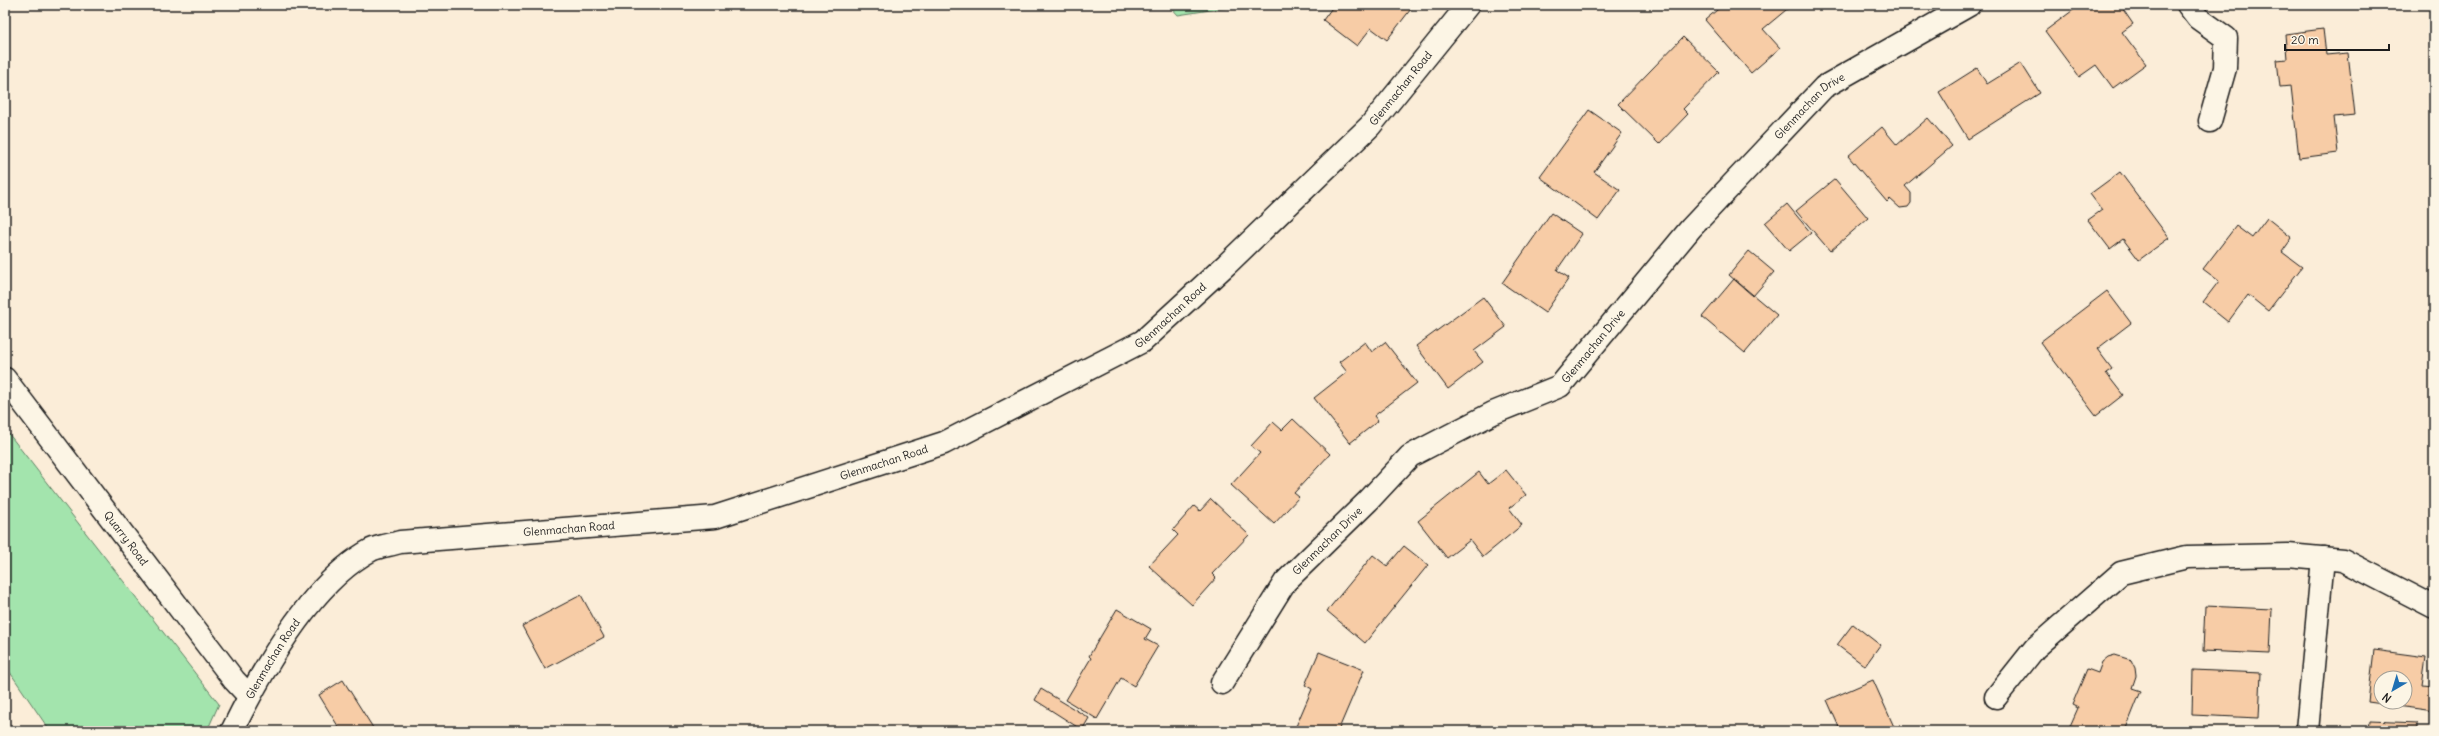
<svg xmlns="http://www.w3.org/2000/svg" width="2439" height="736" font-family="Delius,sans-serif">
<rect width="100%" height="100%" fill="#fbedd8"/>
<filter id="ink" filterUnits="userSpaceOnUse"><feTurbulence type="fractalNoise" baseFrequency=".025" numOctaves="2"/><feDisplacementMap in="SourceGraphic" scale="8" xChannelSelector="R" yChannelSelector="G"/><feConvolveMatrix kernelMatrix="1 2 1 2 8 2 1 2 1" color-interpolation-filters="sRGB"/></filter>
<g filter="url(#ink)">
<path fill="#a3e4ad" stroke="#608064" d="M1169 5H1243L1178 15Z
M5 429 219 704 207 731H50L5 665Z"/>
<path fill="#f7cca6" stroke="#1c1c1c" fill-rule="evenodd" d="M1334 5H1414L1387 40 1371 28 1357 46 1323 20Z
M1723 5H1792L1763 29 1780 48 1751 73 1705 20Z
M2080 5H2120L2133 24 2122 32 2146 64 2113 88 2096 65 2079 77 2045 31Z
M2323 29 2326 55 2348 53 2355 115 2334 117 2338 153 2299 158 2291 86 2280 87 2277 60 2287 59 2285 34Z
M1683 37 1719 72 1683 109 1688 114 1659 144 1618 104Z
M2021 63 2040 93 1968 139 1939 92 1977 68 1987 84Z
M1589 110 1622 133 1594 172 1620 190 1598 220 1540 177Z
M1928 118 1952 146 1905 186 1911 193V203L1908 207 1900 208 1890 199 1887 202 1848 156 1882 127 1897 145Z
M2120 172 2169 238 2139 260 2123 239 2110 249 2088 220 2102 210 2090 194Z
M1835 179 1868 218 1830 251 1796 211Z
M1787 204 1811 233 1789 251 1765 223Z
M1551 213 1582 234 1557 270 1569 278 1545 313 1502 283Z
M2267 218 2292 238 2282 252 2302 267 2268 311 2248 295 2228 322 2203 302 2219 281 2203 269 2236 226 2252 238Z
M1749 251 1774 272 1753 296 1729 275Z
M1734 279 1777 315 1745 353 1702 317Z
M2107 291 2131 323 2097 349 2112 369 2106 373 2123 395 2096 416 2040 342Z
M1483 297 1506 327 1474 351 1483 362 1448 389 1416 346Z
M1365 342 1372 352 1385 342 1417 383 1374 416 1378 421 1350 443 1314 398 1347 372 1339 362Z
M1293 419 1330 454 1294 493 1299 497 1274 524 1231 485 1260 453 1251 446 1273 422 1282 430Z
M1506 470 1526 495 1509 508 1522 525 1483 557 1470 540 1447 558 1418 521 1479 472 1488 484Z
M1211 499 1249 535 1212 574 1216 578 1192 605 1149 566 1178 535 1173 530 1194 506 1200 511Z
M1404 546 1428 565 1365 643 1327 611 1373 555 1387 566Z
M581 595 604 637 545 669 522 626Z
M2205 606 2272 609 2270 654 2203 651Z
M1117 609 1151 629 1145 639 1158 646 1134 686 1121 678 1097 719 1066 700 1091 658 1089 656Z
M1853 624 1880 645 1865 666 1837 645Z
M2374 650 2426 657 2422 685 2434 686V711L2368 702ZM2381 678H2405V702H2381Z
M1319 652 1364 670 1338 731H1294L1312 689 1305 685Z
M2115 655 2131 660 2135 668 2136 676 2132 688 2141 691 2125 731H2083L2070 726 2078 708 2072 705 2087 669 2098 673 2102 662 2108 657Z
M2193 670 2261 673 2259 718 2192 715Z
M343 680 375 731H341L319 695Z
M1873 680 1895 729 1831 731 1839 727 1827 700Z
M1041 689 1089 718 1082 730 1035 700Z
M2369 721 2418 723V731H2368Z"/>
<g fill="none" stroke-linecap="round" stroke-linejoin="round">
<g stroke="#1c1c1c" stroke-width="25">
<g id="minor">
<path d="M2188 5 2198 18 2226 38 2225 68 2210 121"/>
<path id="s1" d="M5 379 234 680 249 696"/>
<path id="s2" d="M1222 683 1285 582 1368 501 1410 456 1493 413 1560 386 1691 228 1824 87 1969 5"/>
<path d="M1996 697 2035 648 2121 573 2187 557 2288 555 2343 560 2434 607"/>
<path id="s3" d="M232 731C261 672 311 582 371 550 379 546 391 545 400 542L715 517 944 443 1143 341 1227 264 1370 126 1468 5"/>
<path d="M2307 731 2323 558"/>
</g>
</g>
<use href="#minor" stroke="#fcf5e5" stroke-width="22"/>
</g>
</g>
<g text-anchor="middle" stroke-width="3.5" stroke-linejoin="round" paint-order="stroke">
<g font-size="11" fill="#1c1c1c" stroke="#fcf5e5">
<text dy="4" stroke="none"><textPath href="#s3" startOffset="1403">Glenmachan Road</textPath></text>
<text dy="4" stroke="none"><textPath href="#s2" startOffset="838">Glenmachan Drive</textPath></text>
<text dy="4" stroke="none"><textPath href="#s3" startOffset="1079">Glenmachan Road</textPath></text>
<text dy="4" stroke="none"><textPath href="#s2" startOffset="514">Glenmachan Drive</textPath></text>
<text dy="4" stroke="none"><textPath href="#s3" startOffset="755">Glenmachan Road</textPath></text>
<text dy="4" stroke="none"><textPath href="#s3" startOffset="431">Glenmachan Road</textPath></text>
<text dy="4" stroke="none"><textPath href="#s1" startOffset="200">Quarry Road</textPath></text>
<text dy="4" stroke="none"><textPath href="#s2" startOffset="178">Glenmachan Drive</textPath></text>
<text dy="4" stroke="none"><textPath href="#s3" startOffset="83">Glenmachan Road</textPath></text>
</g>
</g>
<rect width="2439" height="736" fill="none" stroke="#fcf5e5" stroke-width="20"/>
<rect x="10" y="10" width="2419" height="716" fill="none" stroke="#1c1c1c" stroke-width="1.5" filter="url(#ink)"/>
<g transform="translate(2393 690) rotate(218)"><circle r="19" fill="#fcf5e5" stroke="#a29e95"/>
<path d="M0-3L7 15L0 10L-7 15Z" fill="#1f6fb2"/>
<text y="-6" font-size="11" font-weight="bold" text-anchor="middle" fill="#1c1c1c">N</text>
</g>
<path d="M2285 44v6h104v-6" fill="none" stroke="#1c1c1c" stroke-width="2"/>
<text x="2291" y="44" font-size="12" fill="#1c1c1c" stroke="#fcf5e5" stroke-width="3" paint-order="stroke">20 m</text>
</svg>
